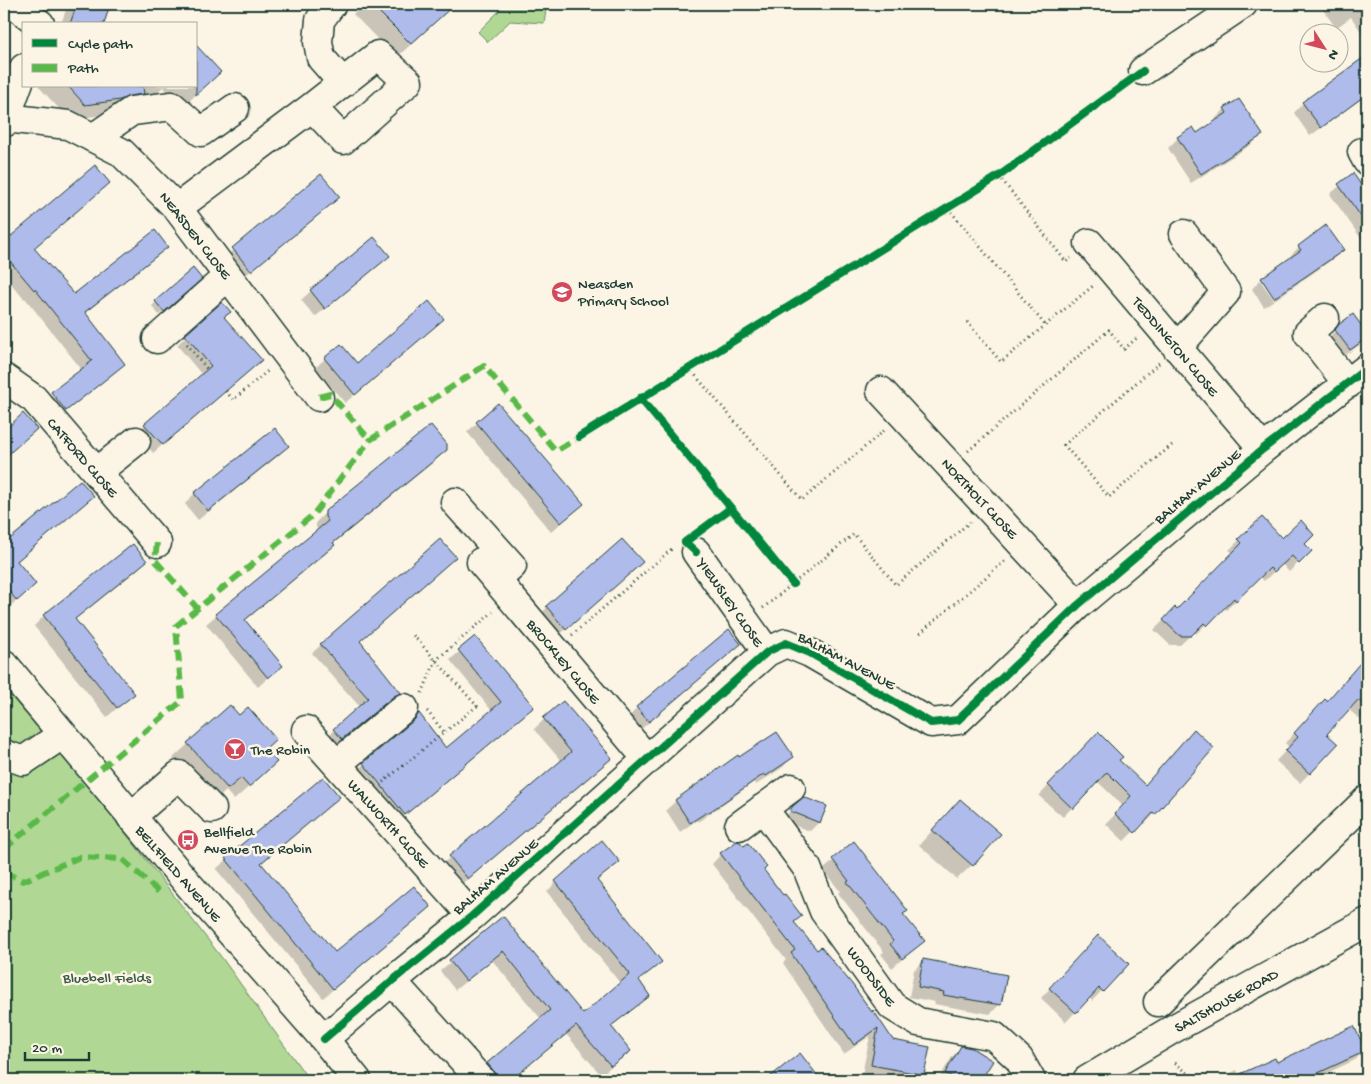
<svg xmlns="http://www.w3.org/2000/svg" width="1371" height="1084" font-family="'Gochi Hand',sans-serif">
<rect width="100%" height="100%" fill="#fcf5e5"/>
<filter id="ink" filterUnits="userSpaceOnUse"><feTurbulence type="fractalNoise" baseFrequency=".02" numOctaves="2"/><feDisplacementMap in="SourceGraphic" scale="10" xChannelSelector="R" yChannelSelector="G"/><feConvolveMatrix kernelMatrix="1 2 1 2 8 2 1 2 1" color-interpolation-filters="sRGB"/></filter>
<g filter="url(#ink)">
<path fill="#b0d894" stroke="#688a64" d="M506 4H547L544 23 510 21 488 42 478 32Z
M4 688 104 805 222 958 309 1080H4Z"/>
<path fill="#0003" d="M68 4H109L102 23 105 24H61Z
M363 4H455L396 58 353 14Z
M1325 4H1367V40L1351 17 1336 28 1321 7Z
M1367 57V95L1310 136 1294 113 1303 103Z
M38 86H196L204 87 183 107 163 87 142 107 104 115 63 120 66 116Z
M1225 109 1261 135 1252 144 1191 183 1168 148 1178 138 1193 128 1197 134 1217 121 1215 119Z
M95 166 109 183 33 248 73 296 167 247 157 256 84 314 124 363 114 373 56 419 43 403 82 370 25 298 24 299 4 275V243Z
M1353 175 1367 196V247L1330 194Z
M321 176 329 206 241 279 223 259Z
M1326 227 1343 250 1333 259 1276 299 1261 279 1291 259 1289 257 1299 247Z
M378 265 315 317 301 300 311 291Z
M1260 280 1274 300 1264 307 1252 289Z
M196 283 159 315 152 306 156 302Z
M1353 316 1367 337 1358 346 1340 359 1327 340 1339 326Z
M223 317 252 368 153 453 136 433 202 375 177 345 186 336Z
M443 319 345 403 315 368 325 359 357 364Z
M498 405 582 504 551 532 467 432Z
M274 430 287 446 278 456 198 520 185 504 194 494Z
M446 450 436 460 333 544 334 545 324 555 244 621 281 666 258 687 206 624 318 530 316 527V522L326 512Z
M1262 518 1282 540 1310 551 1289 572 1282 564 1264 581 1260 577 1226 610 1223 607 1196 634 1194 632 1180 645H1170L1154 630 1166 618 1177 610 1233 553 1229 550Z
M622 540 631 572 556 638 537 617Z
M4 545 16 561 25 593 7 609 4 606Z
M133 545 146 561 136 571 74 620 133 694 107 717 34 626 44 616Z
M475 638 533 707 396 823 355 772 418 715 446 750 492 711 450 660Z
M358 642 399 693 333 747 326 738 360 707 312 653 321 645Z
M740 644 639 731 628 718 637 708Z
M1367 656V714L1361 720 1348 709 1325 734 1337 744 1300 783 1276 761 1289 747 1285 743 1316 710 1327 702Z
M563 702 600 768 458 887 440 866 562 762 534 729Z
M229 706 264 749 261 776 234 800 226 791 213 803 173 758Z
M1088 743 1117 760 1145 786 1213 748 1154 814 1145 824 1143 822 1124 841 1106 824 1123 806 1097 781 1063 817 1039 796Z
M792 757 783 767 756 785 754 782 698 822 697 820 680 832 666 810 676 801Z
M323 779 339 797 260 864 334 954 430 907 323 998 216 869Z
M960 800 972 865 957 879 919 845Z
M793 807 819 822 810 831 782 821Z
M854 843 902 915 923 941 892 968 881 954 884 952 838 893 840 891 823 870Z
M721 854 762 870 782 897 801 915 794 923 892 1041 923 1075 918 1080H892L862 1074 870 1036 844 1054 783 963 786 960 712 864Z
M618 862 596 881 661 962 638 981 648 995 610 1027 629 1051 601 1075 566 1034 511 1080H484L478 1073 541 1019 492 960 455 990 440 971 503 917 583 1016 620 983 547 892 556 882Z
M1089 946 1127 964 1092 1001 1089 997 1066 1022 1041 998Z
M924 960 999 1005 990 1014 934 1004 935 1002 909 997 914 970Z
M1367 1035V1068L1361 1054 1355 1060 1312 1080H1217L1237 1070 1239 1076 1276 1063 1360 1041Z
M962 1047 991 1061 980 1080H938L952 1057Z
M800 1055 820 1080H767Z
M432 1071 439 1080H421Z"/>
<path fill="#afbbeb" stroke="#1f3d34" d="M77 4H110L104 24H70Z
M371 4H455L411 44Z
M196 45 221 72 196 95Z
M1367 55V94L1321 128 1302 102Z
M68 86H143L144 94 130 96 120 100 85 105Z
M1239 99 1263 135 1201 174 1177 137 1193 127 1197 133 1227 113 1224 108Z
M95 165 110 183 34 248 74 294 155 230 168 247 85 312 125 364 66 411 51 392 92 361 35 289 34 290 4 254V242Z
M1353 173 1367 194V225L1338 184Z
M321 174 340 197 251 271 232 248Z
M1326 225 1344 250 1274 298 1261 278 1301 250 1298 246Z
M374 237 390 256 325 309 310 290Z
M193 268 202 279 164 312 155 301Z
M429 301 444 319 355 395 324 358 341 344 357 363Z
M222 302 231 312 224 317 262 360 163 445 144 424 211 366 185 335Z
M1353 314 1367 333V338L1350 350 1335 330 1338 325Z
M498 403 584 504 561 523 476 422Z
M23 413 37 429 4 458V431Z
M431 425 447 444V450L333 543 335 545 245 620 283 666 268 678 215 614 328 521 325 517V511Z
M275 428 289 446 208 511 194 493Z
M80 480 94 496 17 561 36 584 17 601 4 585V544Z
M1262 517 1282 538 1301 520 1314 535 1305 544 1312 551 1299 564 1292 556 1274 572 1270 568 1236 601 1234 598 1207 626 1204 623 1191 636H1180L1163 620 1175 607 1177 609 1242 543 1238 539Z
M440 539 456 557 360 641 401 693 394 696 342 739 333 729 368 698 320 644Z
M622 539 643 562 566 630 546 606Z
M133 544 147 561 75 619 135 694 117 708 43 615Z
M729 629 741 644 649 722 636 707Z
M475 636 534 707 405 815 363 763 414 720 419 713 446 748 501 702 458 650Z
M1367 655V708L1358 700 1327 734 1338 744 1310 774 1285 751 1298 737 1294 733 1325 699 1327 701Z
M563 701 612 758 468 879 449 856 571 752 543 718Z
M230 705 239 715 248 707 276 739 265 749 277 762 249 787 241 778 228 789 187 743Z
M1194 729 1214 748 1155 815 1153 813 1135 833 1115 814 1131 796 1107 772 1073 809 1048 785 1098 732 1123 757 1119 760 1145 785Z
M777 732 794 757 766 776 764 774 708 813 707 812 690 823 675 800 738 755 739 757Z
M323 777 340 797 261 863 335 952 414 886 431 907 333 989 225 858Z
M803 797 827 806 820 823 790 811 792 807Z
M960 799 1001 834 973 866 932 830Z
M602 840 620 862 597 880 662 962 639 980 650 996 611 1026 631 1051 611 1066 576 1026 511 1080H496L493 1070 487 1063 550 1010 503 951 466 981 449 960 503 916 583 1014 630 974 555 881Z
M737 841 740 842 744 846 748 843 767 867 764 870 783 895 785 894 802 916 794 922 817 950 821 947 852 984 872 1012 873 1010 893 1040 930 1047 924 1075 871 1065 878 1028 854 1045 791 953 795 950 720 853Z
M854 841 908 911 903 914 925 941 902 959 890 944 893 941 847 882 849 881 832 859Z
M1098 935 1129 964 1103 992 1099 988 1076 1013 1049 988Z
M923 959 1007 975 1001 1005 943 995 944 992 918 987Z
M1354 1026 1366 1051 1303 1080H1227L1275 1058 1277 1062Z
M961 1046 972 1048 993 1061 981 1080H958L945 1073Z
M800 1053 821 1080H766Z"/>
<g fill="none" stroke-linecap="round" stroke-linejoin="round">
<g stroke="#1f3d34" stroke-width="31">
<path id="minor" d="M13 4 40 24
M332 4 320 20 318 42 321 58 343 83
M1143 71 1243 4
M6 118 68 125 121 152 177 208 319 397
M4 123 24 68
M93 138 132 111 172 106 201 132 235 108
M1362 152 1367 161
M177 208 312 107 378 55 408 82 343 140 312 107
M1089 243 1263 449
M1325 318 1308 333 1348 384
M157 339 228 276
M1177 348 1226 292 1184 234
M4 378 34 399 157 543
M881 391 1078 605
M97 472 136 441
M455 502 512 566 496 580
M696 552 767 652
M481 562 648 760
M4 664 189 885 324 1039 357 1080
M306 730 472 916
M4 754 23 761 62 735
M337 764 404 708
M763 808 807 868 824 911 892 1006 918 1022 994 1036 1019 1059 1031 1080
M131 817 179 775 212 809
M739 826 791 788
M392 981 481 1080
M1158 1002 1367 800
M324 1039 392 981 472 916 767 652 786 643 810 653 931 723 958 720 1078 605 1263 449 1367 368"/>
</g>
<g stroke="#1f3d34" stroke-width="31">
<path id="major" d="M1087 1080 1173 1029 1367 922"/>
</g>
<path stroke="#1f3d34" stroke-width="3" stroke-dasharray="1 4" stroke-linecap="butt" d="M999 176 1066 262 1071 258
M948 208 1045 325
M967 322 1001 362 1094 285
M187 344 207 369
M1159 363 1064 445 1109 497 1172 445
M689 368 802 500 885 430
M226 391 233 400 270 369
M968 451 1109 330 1124 349 1138 337
M763 608 854 534 896 585 970 522
M920 633 1006 560
M572 635 673 548
M422 693 436 660 493 612
M427 711 444 732
M383 782 477 706 412 634
M1175 1063 1197 1080"/>
<use href="#minor" stroke="#fcf5e5" stroke-width="28"/>
<use href="#major" stroke="#fcf5e5" stroke-width="28"/>
<path stroke="#58b947" stroke-width="6" stroke-dasharray="12 6" stroke-linecap="butt" d="M319 397 330 394 370 440
M157 543 155 560 198 609
M4 849 182 701 176 626 313 515 370 440 484 366 556 451 579 437
M4 872 23 881 80 857 122 859 160 893"/>
<g stroke="#fcf5e5" stroke-width="11">
<path id="cycleway" d="M640 398 731 508 685 542 696 552
M579 437 999 176 1143 71
M731 508 793 584
M324 1039 392 981 472 916 767 652 786 643 810 653 931 723 958 720 1078 605 1263 449 1367 368"/>
</g>
<use href="#cycleway" stroke="#00873e" stroke-width="8"/>
</g>
</g>
<defs>
<g id="school-disc" transform="scale(1.125)"><circle r="9.5" fill="#d1495b" stroke="#fcf5e5"/><path d="M0-5L7-2L0 1L-7-2ZM-4 1L0 2.5L4 1V4Q0 6-4 4Z" fill="#fff"/></g>
<g id="bar-disc" transform="scale(1.125)"><circle r="9.5" fill="#d1495b" stroke="#fcf5e5"/><path d="M-6-5H6L.8 .8V4.5H3.5V6h-7V4.5H-.8V.8Z" fill="#fff"/></g>
<g id="bus-disc" transform="scale(1.125)"><circle r="9.5" fill="#d1495b" stroke="#fcf5e5"/><path d="M-5-6H5V4H4V6H2V4H-2V6H-4V4H-5ZM-3.5-4V0h7V-4ZM-3.5 1.2v1.5H-2V1.2ZM2 1.2v1.5H3.5V1.2Z" fill="#fff"/></g>
</defs>
<g fill-rule="evenodd">
<use href="#school-disc" x="562" y="292"/>
<use href="#bar-disc" x="235" y="749"/>
<use href="#bus-disc" x="188" y="840"/>
</g>
<g text-anchor="middle" stroke-width="5" stroke-linejoin="round" paint-order="stroke">
<g font-size="15" fill="#1f3d34" stroke="#fcf5e5">
<text transform="translate(196 235) rotate(52)" y="5">NEASDEN CLOSE</text>
<text transform="translate(1176 346) rotate(50)" y="5">TEDDINGTON CLOSE</text>
<text transform="translate(83 457) rotate(49)" y="5">CATFORD CLOSE</text>
<text transform="translate(1197 486) rotate(-40)" y="5">BALHAM AVENUE</text>
<text transform="translate(980 498) rotate(47)" y="5">NORTHOLT CLOSE</text>
<text transform="translate(731 602) rotate(55)" y="5">YIEWSLEY CLOSE</text>
<text transform="translate(847 660) rotate(28)" y="5">BALHAM AVENUE</text>
<text transform="translate(564 661) rotate(50)" y="5">BROCKLEY CLOSE</text>
<text transform="translate(389 823) rotate(48)" y="5">WALWORTH CLOSE</text>
<text transform="translate(179 873) rotate(49)" y="5">BELLFIELD AVENUE</text>
<text transform="translate(495 876) rotate(-41)" y="5">BALHAM AVENUE</text>
<text transform="translate(872 976) rotate(53)" y="5">WOODSIDE</text>
<text transform="translate(1226 1000) rotate(-29)" y="5">SALTSHOUSE ROAD</text>
</g>
<g font-size="15" fill="#1f3d34" stroke="#fcf5e5" text-anchor="start">
<text x="578" y="288">Neasden<tspan x="578" dy="17">Primary School</tspan></text>
<text x="251" y="754">The Robin</text>
<text x="204" y="836">Bellfield<tspan x="204" dy="17">Avenue The Robin</tspan></text>
</g>
<g font-size="15" fill="#3c5c47" stroke="#fcf5e5">
<text x="107" y="982">Bluebell Fields</text>
</g>
</g>
<rect width="1371" height="1084" fill="none" stroke="#fcf5e5" stroke-width="20"/>
<rect x="10" y="10" width="1351" height="1064" fill="none" stroke="#1f3d34" stroke-width="2" filter="url(#ink)"/>
<rect x="22" y="22" width="175" height="65" fill="#fcf5e5" stroke="#a4ab9e"/>
<rect x="32" y="39" width="25" height="8" fill="#00873e" stroke="#a4ab9e"/>
<text x="68" y="48" font-size="15" fill="#1f3d34">Cycle path</text>
<rect x="32" y="64" width="25" height="8" fill="#58b947" stroke="#a4ab9e"/>
<text x="68" y="72" font-size="15" fill="#1f3d34">Path</text>
<g transform="translate(1324 48) rotate(126)"><circle r="24" fill="#fcf5e5" stroke="#a4ab9e"/>
<path d="M0-4L9 19L0 12L-9 19Z" fill="#d1495b"/>
<text y="-8" font-size="14" font-weight="bold" text-anchor="middle" fill="#1f3d34">N</text>
</g>
<path d="M25 1052v8h64v-8" fill="none" stroke="#1f3d34" stroke-width="2.5"/>
<text x="32" y="1052" font-size="15" fill="#1f3d34" stroke="#fcf5e5" stroke-width="4" paint-order="stroke">20 m</text>
</svg>
